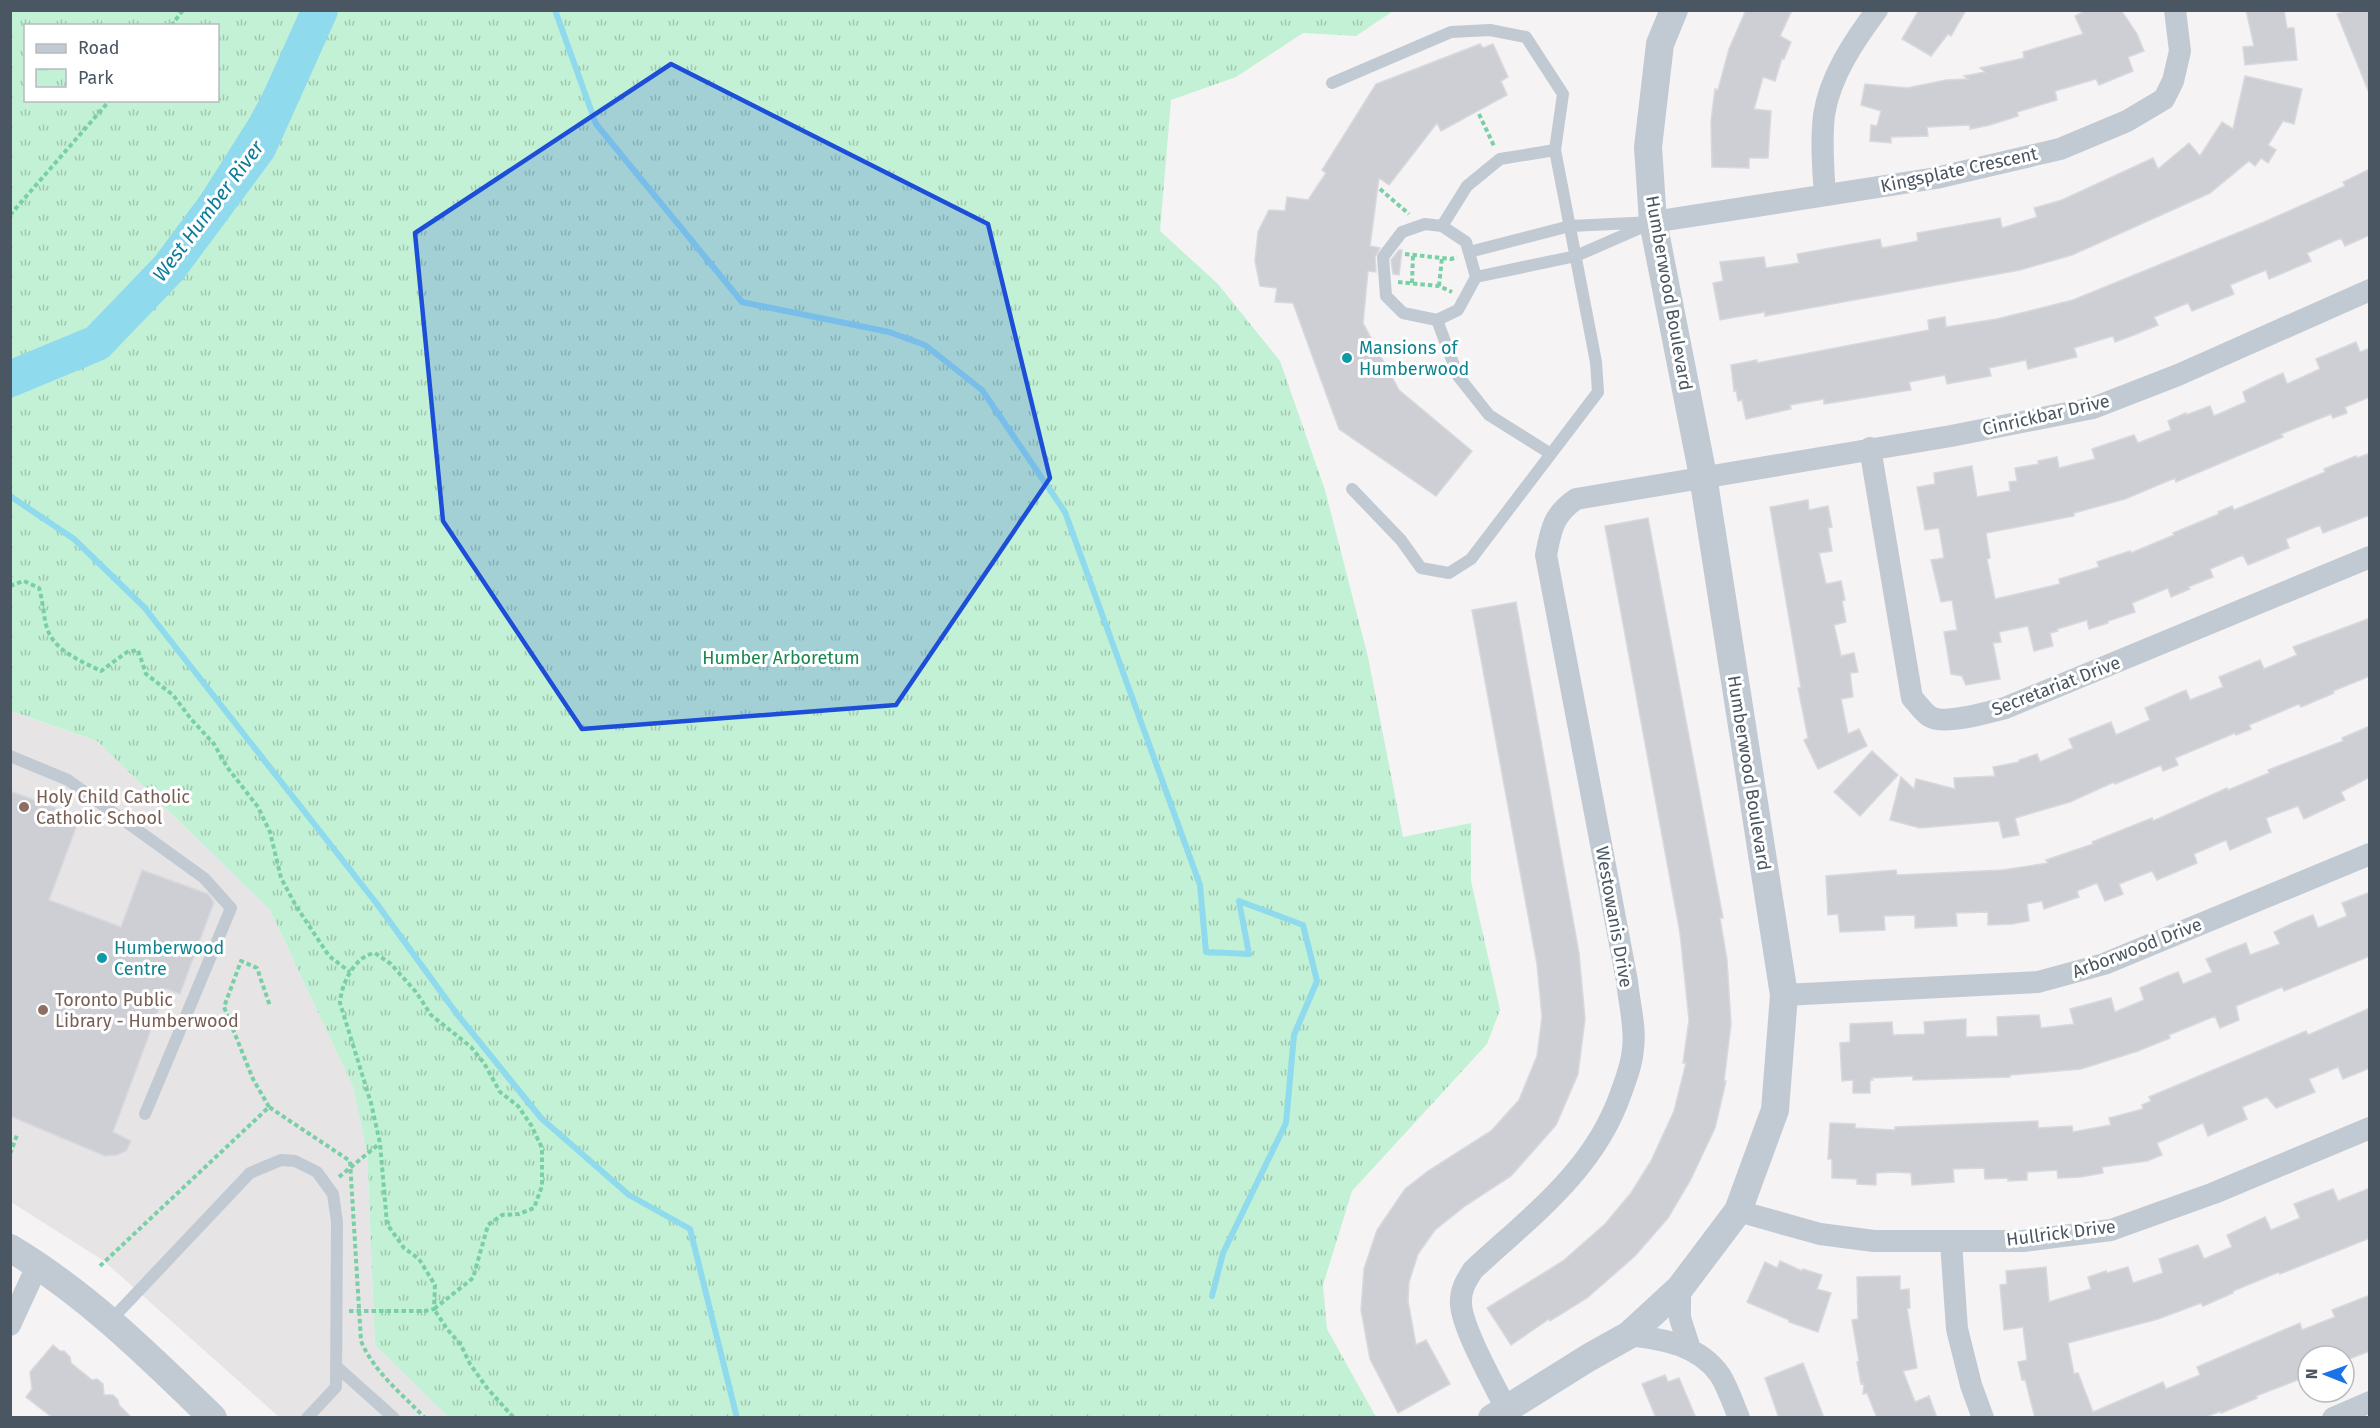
<svg xmlns="http://www.w3.org/2000/svg" width="2380" height="1428" font-family="'Fira Sans',sans-serif">
<defs>
<pattern id="park-tufts" width="24" height="20" patternUnits="userSpaceOnUse" patternTransform="scale(1.5)"><rect width="24" height="20" fill="#c3f1d5"/><path d="M3 7l-1-3M5 7V3M7 7l1-3M15 17l-1-3M17 17v-4M19 17l1-3" fill="none" stroke="#a0c6b0"/></pattern>
</defs>
<rect width="100%" height="100%" fill="#f5f3f3"/>
<path fill="#e6e4e5" d="M10 711 97 741 270 910 353 1087 367 1153 375 1345 448 1417H279L104 1261 11 1202Z"/>
<path fill="url(#park-tufts)" fill-rule="evenodd" d="M10 11H1393L1356 36 1303 33 1236 77 1171 100 1160 231 1218 284 1280 361 1325 490 1368 657 1403 837 1471 823V881L1500 1010 1487 1044 1352 1191 1323 1285 1327 1329 1376 1417H448L375 1345 367 1153 353 1087 270 910 97 741 11 711ZM26 26H218V100H26Z"/>
<g fill="none" stroke-linecap="round" stroke-linejoin="round">
<path stroke="#90daee" stroke-width="6" d="M555 10 596 124 742 302 889 332 925 345 982 390 1065 512 1200 885 1206 952 1249 954 1239 901 1303 925 1317 981 1294 1035 1286 1123 1223 1253 1212 1296
M10 378 38 367 96 331 148 284 253 118 310 10
M10 496 74 539 144 607 377 904 457 1014 541 1118 629 1195 690 1229 737 1418"/>
<path stroke="#90daee" stroke-width="36" d="M10 379 97 343 169 268 258 148 320 10"/>
</g>
<path fill="#cdcfd5" stroke="#d7d9de" stroke-width="1.5" d="M1746 10H1792L1780 36 1791 42 1784 59 1782 58 1775 81 1763 77 1754 109 1771 111 1768 158H1749V168L1712 167 1711 121 1715 89 1718 90 1729 49Z
M1919 10H1966L1951 36 1948 34 1931 56 1902 39Z
M2087 10H2121L2137 34 2144 51 2128 57 2133 71 2099 85 2096 79 2055 91 2057 100 2017 112 2018 116 1990 125 1970 129V125L1927 127 1928 136 1891 137V143L1870 141 1871 125 1877 126 1881 111 1861 105 1865 84 1907 88 1946 80 1968 79 1964 76 1985 72 1980 68 2024 58 2023 52 2083 34 2075 16Z
M2246 10H2284L2287 28H2294L2297 60 2245 65 2243 47 2254 46Z
M2348 10H2370V95L2337 14Z
M1480 44 1483 48 1493 44 1508 77 1501 81 1507 95 1441 131 1437 123 1389 185 1379 178 1370 246 1380 248 1375 257 1376 272 1368 271 1363 323 1399 390 1472 451 1436 496 1339 429 1293 303 1275 302 1277 288 1260 286 1255 261 1258 232 1269 210 1285 211 1287 197 1308 200 1326 173 1322 170 1376 84Z
M2245 76 2302 89 2294 124 2283 121 2268 145 2276 150 2268 163 2261 158 2255 166 2249 161 2210 193 2072 255 2020 270 1765 316V312L1720 320 1713 283 1723 281 1720 262 1764 257 1766 268 1799 263 1797 254 1880 239 1882 248 1918 241 1917 233 2000 218 2002 228 2037 217 2034 208 2062 200 2153 158 2158 169 2189 143 2200 156 2222 122 2233 129Z
M2370 169V235L2345 246 2341 238 2307 253 2311 261 2269 279 2266 270 2230 285 2234 294 2192 311 2188 303 2154 317 2158 325 2134 335 2115 342 2113 336 2074 348 2077 357 2028 369 2026 360 1989 368 1991 376 1947 384 1945 375 1909 382 1911 390 1824 404V399L1790 405 1791 409 1746 419 1742 400 1738 401 1736 390 1734 391 1731 365 1757 360V363L1929 330 1928 320 1945 317 1946 327 1997 319 2073 300 2264 222 2345 186 2343 182Z
M1399 250H1402L1399 275 1393 274 1391 260Z
M2356 342 2360 352 2370 348V397L2345 407 2347 413 2333 418 2331 414 2281 434 2283 437 2176 482 2175 478 2125 499 2074 513V516L1986 533 1990 558 1987 559 1995 599 2060 584 2059 579 2099 567 2097 562 2130 551 2131 553 2174 535 2173 533 2219 514 2218 512 2232 506 2234 510 2325 472 2324 469 2356 456 2357 458 2370 453V515L2323 533 2320 525 2286 539 2289 548 2248 565 2243 555 2210 569 2213 577 2188 587 2190 589 2171 597 2168 588 2132 603 2135 612 2108 621V623L2089 629 2087 620 2057 629 2058 631 2050 633 2053 646 2034 651 2028 626 1999 632 2001 642 1993 643 2000 679 1966 685 1962 676 1951 674 1944 632 1957 630 1952 600 1941 602 1931 560 1944 558 1939 528 1925 530 1917 487 1935 484 1934 473 1972 466 1977 497 2010 491 2009 482 2017 481 2015 468 2039 464 2038 461 2057 457 2059 468 2095 459 2092 449 2134 435 2138 443 2171 430 2168 421 2186 413V415L2210 406 2214 416 2246 402 2243 392 2265 381 2283 373 2287 384 2320 369 2316 359Z
M1808 500 1809 510 1828 506 1832 527 1828 528 1832 551 1819 553 1826 584 1841 581 1845 600 1842 601 1846 622 1834 625 1841 656 1854 653 1858 672 1850 673 1853 697 1841 699 1848 734 1859 729 1867 746 1818 769 1804 740 1808 738 1798 688H1801L1770 507Z
M1648 518 1723 918H1720L1727 960 1731 1024 1724 1081H1726L1715 1128 1690 1181 1668 1218 1635 1256 1587 1298 1550 1321 1549 1319 1511 1345 1487 1308 1563 1261 1605 1224 1631 1193 1651 1161 1674 1111 1686 1063H1683L1689 1020 1680 933 1605 526Z
M1516 602 1579 953 1585 1019 1578 1074 1556 1125 1511 1176 1465 1206 1435 1230 1418 1254 1409 1282 1408 1301 1416 1345 1426 1340 1450 1384 1398 1413 1370 1359 1361 1310 1364 1269 1377 1230 1405 1189 1428 1171 1491 1131 1519 1100 1537 1056 1542 1017 1537 964 1472 610Z
M2370 618V676L2333 691 2334 693 2301 707 2299 704 2249 725 2251 729 2236 735 2235 733 2175 758 2178 765 2163 771 2161 765 2115 784 2114 782 2070 802 2015 818 2019 835 2003 838 1999 821 1920 828 1890 820 1901 777 1914 789 1916 779 1955 789 1954 778 1995 776 1993 767 2019 762V760L2037 754 2040 762 2073 748 2069 739 2111 722 2116 735 2150 720 2145 708 2186 690 2190 700 2223 687 2219 677 2260 660 2264 669 2297 655 2293 647Z
M2370 726V777L2341 792 2345 800 2304 819 2298 806 2266 818 2271 832 2230 850 2226 840 2194 854 2197 863 2157 880 2152 871 2119 884 2123 894 2105 901 2097 883 2077 891 2079 897 2044 909 2042 901 2027 904 2029 921 2012 924 1988 925V912L1956 913 1957 926 1915 928V915L1884 916 1885 930 1840 932 1838 914 1828 915 1826 876 1896 870 1897 875 2003 870 2048 863 2046 860 2093 844 2092 842 2152 818 2153 821 2227 788 2228 790 2269 773 2268 770 2343 741 2342 738Z
M1872 751 1898 775 1860 816 1834 792Z
M10 791 80 817 49 900 121 927 142 870 208 894 214 902 180 994 166 989 113 1132 131 1141 126 1151 117 1155 105 1156 10 1116Z
M2370 892V956L2284 991 2282 987 2236 1006 2239 1020 2220 1028 2215 1016 2169 1035 2170 1038 2138 1051 2081 1069 2010 1075V1077L1913 1080V1076L1872 1078 1873 1080H1870V1093H1853V1080L1842 1081 1840 1043 1850 1042V1024L1892 1022 1893 1035 1925 1034 1924 1022 1966 1019V1037L1998 1036 1997 1017 2039 1015 2041 1028 2074 1024 2070 1009 2111 998 2115 1012 2144 1000 2140 988 2158 980 2178 972 2183 984 2212 972 2206 959 2225 951 2246 943 2250 955 2280 944 2274 932 2295 922 2313 915 2318 928 2347 916 2342 903Z
M2370 1008V1068L2343 1079 2338 1067 2324 1073 2309 1079 2315 1092 2276 1108 2267 1097 2242 1107 2247 1119 2208 1136 2203 1123 2157 1143 2162 1155 2147 1161 2102 1167 2103 1173 2081 1177 2058 1178 2057 1170 2027 1172V1180L2008 1181V1178L1985 1179 1984 1168 1953 1169 1954 1182 1912 1185 1911 1173 1894 1172 1876 1173V1185L1857 1184V1179L1832 1178V1159H1828L1830 1123 1855 1124V1128L1895 1130V1127L2038 1121V1128L2072 1126 2073 1132 2111 1125 2109 1118 2143 1109 2142 1105 2151 1101 2149 1097 2306 1031 2308 1035Z
M2370 1188V1238L2280 1274 2279 1272 2233 1291V1293L2203 1306 2201 1303 2158 1319 2068 1343 2074 1374 2078 1373 2093 1412 2163 1382 2166 1389 2200 1375 2197 1367 2300 1323 2302 1330 2335 1317 2332 1310 2370 1295V1351L2344 1361V1356H2308V1376L2256 1396 2257 1398 2221 1413V1411L2203 1418H2035L2025 1379 2022 1380 2018 1362 2027 1360 2023 1327 2004 1330 2000 1285 2007 1284 2006 1271 2046 1267 2049 1302 2091 1289 2088 1277 2106 1271 2107 1273 2128 1267 2133 1283 2163 1273 2159 1259 2198 1245 2204 1259 2232 1247 2227 1235 2265 1217 2271 1230 2300 1218 2294 1204 2333 1189 2338 1201Z
M1780 1261 1802 1271 1803 1269 1822 1275 1817 1289 1831 1293 1818 1332 1789 1322V1320L1747 1302 1765 1262 1777 1268Z
M1900 1276V1290L1909 1289 1910 1308H1907L1917 1368 1903 1371 1915 1402 1929 1396 1937 1418H1877L1867 1393 1863 1394 1864 1383 1861 1384 1857 1362 1859 1361 1852 1320 1858 1319 1857 1277Z
M53 1345 60 1351H64L70 1357 71 1363 92 1380 97 1379 103 1384 104 1395H113L118 1400 119 1405 132 1418H53L26 1397 32 1389 30 1372Z
M1803 1363 1824 1418H1779L1765 1378Z
M1665 1375 1668 1382 1679 1378 1696 1418H1656L1642 1384Z"/>
<g fill="none" stroke-linecap="round" stroke-linejoin="round">
<path stroke="#7ad0a6" stroke-width="4" stroke-dasharray="4.5 3" stroke-linecap="butt" d="M171 26 183 10
M1479 114 1494 146
M1380 189 1409 214
M10 215 110 100
M1405 254 1451 259 1457 257
M1398 282 1439 286 1452 292
M1412 283 1413 255
M1439 286 1442 258
M10 586 24 581 39 588C43 600 44 622 48 631 57 652 81 661 101 671L127 652 138 650 146 674 173 695 191 719 214 744 227 767 258 807 270 832 281 878 296 906 329 956 350 972
M269 1107 253 1079 224 1007 241 961 257 968 270 1006
M10 1154 17 1135
M339 1177 379 1144
M100 1266 269 1107 350 1161 361 1341C374 1372 401 1393 425 1418
M349 1311H425L434 1309 435 1285 419 1259 404 1248 387 1224 380 1143 371 1103 340 1003C341 985 354 956 375 953L391 964 416 992 431 1015 471 1047 484 1063 500 1092 518 1106 531 1125 542 1148V1186L534 1208 519 1214 502 1215 488 1225 473 1278 434 1309 447 1329 461 1345 470 1364 487 1388 514 1418"/>
<path stroke="#c1cad2" stroke-width="12" d="M1332 83 1451 32 1490 30 1526 37 1563 94 1555 150 1596 362 1598 392 1471 559 1449 573 1421 568 1401 540 1352 489
M1425 224 1442 226 1466 242 1476 277 1458 310 1437 320 1403 313 1386 296 1383 257 1402 232Z
M1442 226 1467 186 1500 159 1555 150
M1469 252 1570 226 1653 222
M1476 277 1576 256 1647 225
M1437 320 1458 376 1489 415 1551 454
M10 756 68 780 204 878 231 908 145 1114
M111 1320 250 1173 281 1160 295 1161 317 1172 333 1194 337 1222 336 1387 307 1418
M337 1367 394 1418"/>
<path stroke="#c1cad2" stroke-width="22" d="M1825 195C1823 169 1821 141 1824 115 1830 76 1854 41 1877 10
M1653 222 1936 178 2060 149 2127 121 2164 99 2173 81 2180 51 2175 10
M1870 448 1912 698C1918 704 1923 712 1929 716 1943 726 1989 712 2005 708L2370 557
M1784 995 2038 982 2104 964 2370 854
M1738 1211 1820 1234 1874 1241H2023L2111 1230 2214 1193 2370 1128
M1951 1242 1957 1329 1971 1385 1983 1418
M1680 1288V1318L1690 1349
M10 1325 38 1264
M1629 1335C1663 1339 1699 1345 1720 1375 1728 1388 1733 1403 1739 1418
M1511 1418C1498 1392 1462 1329 1461 1304 1460 1290 1466 1281 1473 1270 1531 1216 1594 1171 1621 1093 1626 1079 1632 1065 1633 1049 1636 1027 1629 1003 1627 981L1546 555C1551 529 1553 515 1576 499L1951 436 2093 408 2178 375 2370 290
M2333 1418 2370 1402"/>
<path stroke="#c1cad2" stroke-width="28" d="M10 1248C87 1294 149 1356 213 1418
M1492 1418 1588 1358 1629 1335 1680 1288 1738 1211 1775 1110 1784 995 1703 476 1653 222 1648 147 1660 44 1674 10"/>
</g>
<path fill="#1d4ed8" fill-opacity="0.2" stroke="#1d4ed8" stroke-width="4.5" stroke-linejoin="round" d="M671 64 988 224 1050 478 896 705 582 729 443 521 415 233Z"/>
<g fill="#0f9aa8" stroke="#fff" stroke-width="2">
<circle cx="1347" cy="358" r="6"/>
<circle cx="102" cy="958" r="6"/>
</g>
<g fill="#8d6e63" stroke="#fff" stroke-width="2">
<circle cx="24" cy="807" r="6"/>
<circle cx="43" cy="1010" r="6"/>
</g>
<g text-anchor="middle" stroke-width="6" stroke-linejoin="round" paint-order="stroke">
<g font-size="18" fill="#4a5661" stroke="#fff">
<text transform="translate(1959 170) rotate(-12)" y="6">Kingsplate Crescent</text>
<text transform="translate(1669 293) rotate(80)" y="6">Humberwood Boulevard</text>
<text transform="translate(2046 415) rotate(-13)" y="6">Cinrickbar Drive</text>
<text transform="translate(2056 686) rotate(-21)" y="6">Secretariat Drive</text>
<text transform="translate(1749 773) rotate(81)" y="6">Humberwood Boulevard</text>
<text transform="translate(1614 917) rotate(80)" y="6">Westowanis Drive</text>
<text transform="translate(2137 948) rotate(-21)" y="6">Arborwood Drive</text>
<text transform="translate(2061 1233) rotate(-7)" y="6">Hullrick Drive</text>
</g>
<g font-size="18" fill="#0d838f" stroke="#fff" text-anchor="start">
<text x="1359" y="354">Mansions of<tspan x="1359" dy="21">Humberwood</tspan></text>
<text x="114" y="954">Humberwood<tspan x="114" dy="21">Centre</tspan></text>
</g>
<g font-size="18" fill="#17864f" stroke="#fff">
<text x="781" y="664">Humber Arboretum</text>
</g>
<g font-size="18" fill="#785e54" stroke="#fff" text-anchor="start">
<text x="36" y="803">Holy Child Catholic<tspan x="36" dy="21">Catholic School</tspan></text>
<text x="55" y="1006">Toronto Public<tspan x="55" dy="21">Library - Humberwood</tspan></text>
</g>
<g font-size="20" font-style="italic" fill="#0c7c9b" stroke="#fff">
<text transform="translate(208 211) rotate(-53)" y="7">West Humber River</text>
</g>
</g>
<rect width="2380" height="1428" fill="none" stroke="#4a5661" stroke-width="24"/>
<rect x="24" y="24" width="195" height="78" fill="#ffffff" stroke="#b7bbc0" stroke-width="1.5"/>
<rect x="36" y="44" width="30" height="9" fill="#c1cad2" stroke="#b7bbc0" stroke-width="1.5"/>
<text x="78" y="54" font-size="18" fill="#4a5661">Road</text>
<rect x="36" y="69" width="30" height="18" fill="url(#park-tufts)" stroke="#b7bbc0" stroke-width="1.5"/>
<text x="78" y="84" font-size="18" fill="#4a5661">Park</text>
<g transform="translate(2326 1374) rotate(271)"><circle r="28" fill="#ffffff" stroke="#b7bbc0" stroke-width="1.5"/>
<path d="M0-4.5L10 22L0 15L-10 22Z" fill="#1a73e8"/>
<text y="-9" font-size="16" font-weight="bold" text-anchor="middle" fill="#4a5661">N</text>
</g>
</svg>
